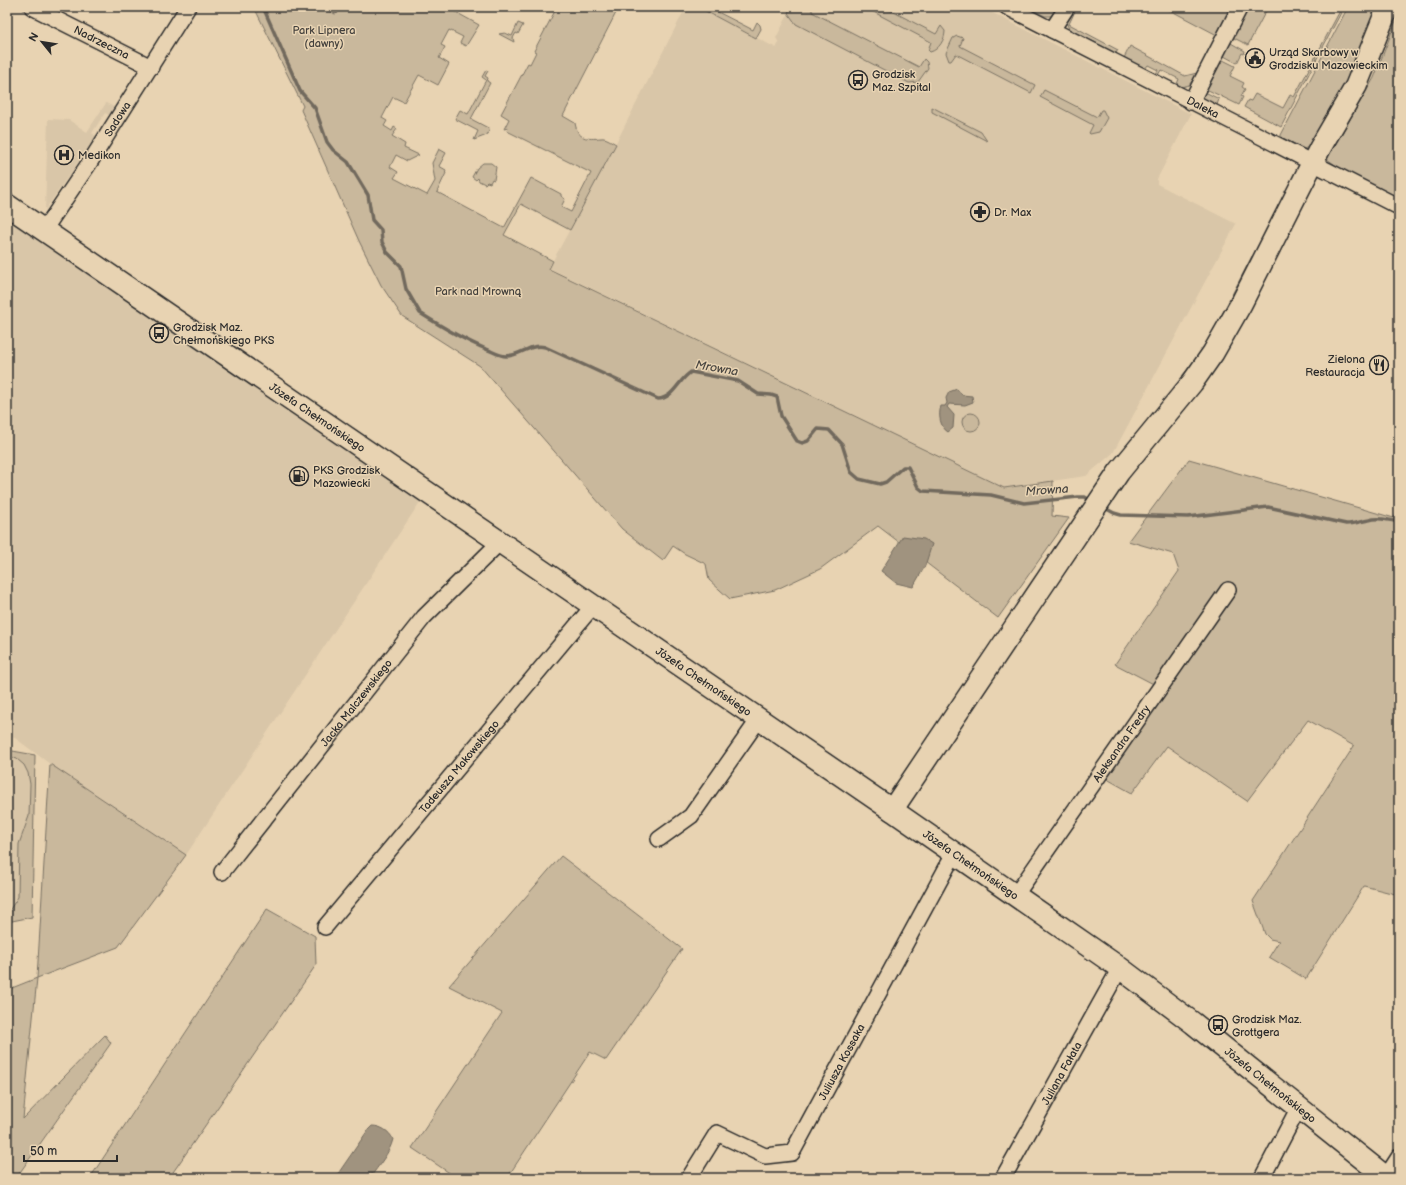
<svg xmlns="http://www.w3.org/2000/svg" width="1406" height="1185" font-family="'Balsamiq Sans',sans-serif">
<rect width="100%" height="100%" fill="#e8d3b2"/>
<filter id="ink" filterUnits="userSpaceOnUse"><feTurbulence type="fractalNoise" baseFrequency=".025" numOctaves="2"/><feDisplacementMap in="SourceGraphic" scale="8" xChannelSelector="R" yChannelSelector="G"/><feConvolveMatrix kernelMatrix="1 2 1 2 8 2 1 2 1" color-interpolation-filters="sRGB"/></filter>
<g filter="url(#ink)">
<path fill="#d9c6a8" d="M686 7H698L776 48 779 43 776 38 792 7H981L1191 114 1157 179V184L1236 224 1113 453 1086 476 1004 488 549 268 603 168Z
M106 103 114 107 109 115 105 113 92 133 96 136 45 210 48 119 69 120 87 132Z
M7 217 422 499 186 855 50 764 7 732Z
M7 750 35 755 32 917 7 922Z"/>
<path fill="#c9b89c" stroke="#7a7264" d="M254 7H453L452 10 479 25 466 46 460 43 463 37 449 30 441 45 445 47 439 58 449 64 438 85 419 75 404 102 393 97 382 118 387 121 384 126 392 131 394 127 397 129 392 136 405 144 404 148 419 155 407 161 396 155 390 167 398 172 394 178 427 195 435 181 432 163 439 149 446 153 439 166 446 170 445 172 446 173 437 192 504 228 531 178 561 194V196L565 199 561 207 571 212 591 173 507 131 508 128 504 129 509 119 501 114 528 63 530 64 536 52 534 51 557 7H619L563 116 575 123C578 140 587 139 601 138 606 137 612 142 616 144L570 230 521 204 504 235 553 261 549 269 1004 488 1053 481 1052 516 1069 518 998 618 878 526 820 569 775 590 730 599 709 580 706 564 685 554 673 546 663 561 622 529 480 366 402 316 381 285 359 241 301 110 303 106Z
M698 7H708L753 30 757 22 760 25 761 29 756 38Z
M791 7H812V12L919 67 924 59 927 62 928 68 918 82 909 83 796 24 788 13Z
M864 7H884L936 34 941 26 945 31C945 39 939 50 930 52L928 50 931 42Z
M1027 7H1061L1052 16H1045Z
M1073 7H1077L1069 24 1118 50 1116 53 1069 29 1066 22Z
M1164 7H1231L1217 35Z
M1246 7H1268L1248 45 1232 37Z
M1342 7H1344L1281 127 1244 107 1248 100 1251 101 1255 94 1283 108 1290 95 1294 97Z
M1348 7H1382L1364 55 1310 146 1304 149 1281 137V135Z
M1399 13V201L1337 170 1338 167 1327 159 1374 78Z
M518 23 523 25 518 34 516 33 513 38 514 42 499 34 505 33 512 36Z
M957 36 963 38 960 46 1035 85 1031 93 956 54 951 61H949L946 53 953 38Z
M1229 42 1245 51 1244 54 1242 53 1237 63 1222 55Z
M1130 46 1185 76 1197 73 1198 70 1194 82 1192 81 1189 85 1182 87 1177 84 1179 79 1161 70 1158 75 1156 74 1158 70 1148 65 1145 69 1124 58Z
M1221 59 1235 66 1230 76 1244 83 1242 87 1245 89 1241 96 1243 97 1239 105 1204 88Z
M486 70 488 71 485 76 488 78 487 81 490 83 471 119 490 129 487 135 474 140 478 131 455 119 460 110 468 114 486 80 482 77Z
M1044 90 1097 117 1101 110H1103L1107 118 1099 132 1090 134 1089 133 1093 125 1040 97Z
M1203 91 1219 99 1216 108 1204 101Z
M932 107 981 132 987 141 932 112Z
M483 163H491L496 167 494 180 492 179 490 183 487 182 485 184 479 181 478 178 476 180 472 177 477 168Z
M1252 256 1254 258 1220 330 1185 378 1182 376 1204 349Z
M962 422a9 9 0 1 1 18 0a9 9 0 1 1-18 0Z
M1189 459 1394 518 1399 509V895L1364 886 1306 979 1269 957 1279 941 1270 939 1265 934 1253 901 1354 746 1308 720 1247 801 1167 746 1132 793 1107 779 1165 690 1115 664 1179 571 1173 554 1128 541Z
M7 750 35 755 32 917 7 922V914L18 897 19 844 29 816 30 784 28 773 24 765 17 759 7 756Z
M50 764 186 855 118 947 37 978 23 1119 105 1035 111 1043 16 1178H7V990L37 978Z
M561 856 682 949 606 1060 590 1052 507 1178H457L412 1148 502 1013 449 986Z
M267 909 315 936 316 965 169 1178H90Z"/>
<path fill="#a0937f" stroke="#71695d" d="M323 7H336L338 13 335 14Z
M957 389 962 395 972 396 973 402 965 405 949 404 947 407 954 415 953 428 948 432C940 427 938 415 941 406H945L947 403 946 398 949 392Z
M903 536 924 539 932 544 925 566 913 587 896 583 881 571Z
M372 1126C381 1126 389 1131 393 1139 390 1153 378 1166 370 1178H335L368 1130Z"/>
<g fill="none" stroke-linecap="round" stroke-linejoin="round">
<path stroke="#71695d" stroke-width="3.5" d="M263 7 300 91 315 108 327 142 333 150 348 162 368 195 372 220 381 230 382 242 387 252 401 266 406 289 420 313C442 327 462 339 486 349 492 351 499 356 506 356 521 356 530 343 545 347L658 399C673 399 679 379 691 372L738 381 758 394 771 395 777 397 781 416 797 441 802 443 808 441 818 429 829 430 842 444 851 472 859 479 880 484 886 482 903 467H908L918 487 923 491 991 495 1024 503 1078 497H1085L1091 501
M1103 507 1114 513 1121 515 1188 517 1268 507 1346 524C1355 524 1361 521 1369 520 1379 517 1389 520 1399 522"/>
<g stroke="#2b2b2b" stroke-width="18">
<g id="street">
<path id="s1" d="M32 7 151 67"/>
<path id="s2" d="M1007 7 1399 207"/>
<path d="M1052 30 1067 7"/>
<path d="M1191 102 1240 7"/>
<path id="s3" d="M44 230 90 162 188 7"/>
<path d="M659 839 691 816 759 719"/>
<path id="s4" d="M222 872 424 617 500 542"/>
<path id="s5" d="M1015 896 1228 590"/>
<path id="s6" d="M325 927 593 606"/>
<path d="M1386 1177 1399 1157"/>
<path id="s7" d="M689 1178 717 1133 765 1156 792 1153 954 854"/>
<path id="s8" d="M1003 1178 1120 968"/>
<path d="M1262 1178 1299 1107"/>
</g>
</g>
<g stroke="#2b2b2b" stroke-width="24">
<g id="secondary">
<path id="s9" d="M7 205 892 810 1120 968 1193 1023 1387 1178"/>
<path d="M892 810 1119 472 1192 383 1213 353 1241 304 1320 148 1356 86 1388 7"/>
</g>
</g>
<use href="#street" stroke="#e8d3b2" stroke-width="15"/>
<use href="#secondary" stroke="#e8d3b2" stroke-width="21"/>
</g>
</g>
<defs>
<g id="civic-ring" transform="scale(1)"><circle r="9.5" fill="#e8d3b2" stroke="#2b2b2b" stroke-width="1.5"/><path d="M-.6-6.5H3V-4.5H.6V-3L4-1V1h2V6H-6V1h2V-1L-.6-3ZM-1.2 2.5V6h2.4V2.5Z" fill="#2b2b2b"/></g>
<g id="bus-ring" transform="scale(1)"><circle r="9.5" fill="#e8d3b2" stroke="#2b2b2b" stroke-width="1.5"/><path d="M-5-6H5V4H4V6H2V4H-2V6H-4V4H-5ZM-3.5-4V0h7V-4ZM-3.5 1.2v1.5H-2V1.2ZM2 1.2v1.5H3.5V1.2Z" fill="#2b2b2b"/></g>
<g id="hospital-ring" transform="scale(1)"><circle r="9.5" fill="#e8d3b2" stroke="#2b2b2b" stroke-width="1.5"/><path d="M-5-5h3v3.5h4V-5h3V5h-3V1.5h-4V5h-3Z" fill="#2b2b2b"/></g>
<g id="pharmacy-ring" transform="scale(1)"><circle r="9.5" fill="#e8d3b2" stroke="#2b2b2b" stroke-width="1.5"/><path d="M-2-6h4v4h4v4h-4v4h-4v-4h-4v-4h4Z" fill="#2b2b2b"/></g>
<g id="restaurant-ring" transform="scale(1)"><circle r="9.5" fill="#e8d3b2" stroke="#2b2b2b" stroke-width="1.5"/><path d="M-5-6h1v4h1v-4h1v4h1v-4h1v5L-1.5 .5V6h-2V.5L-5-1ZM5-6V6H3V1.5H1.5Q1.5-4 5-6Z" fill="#2b2b2b"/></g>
<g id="fuel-ring" transform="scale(1)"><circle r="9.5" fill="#e8d3b2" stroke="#2b2b2b" stroke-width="1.5"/><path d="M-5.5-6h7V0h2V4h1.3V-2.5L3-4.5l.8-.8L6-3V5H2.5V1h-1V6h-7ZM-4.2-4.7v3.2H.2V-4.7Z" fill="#2b2b2b"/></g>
</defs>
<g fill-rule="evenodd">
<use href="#civic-ring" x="1255" y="58"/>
<use href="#bus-ring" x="858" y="80"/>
<use href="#hospital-ring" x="64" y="155"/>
<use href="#pharmacy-ring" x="980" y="212"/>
<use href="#bus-ring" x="159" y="333"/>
<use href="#restaurant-ring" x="1379" y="365"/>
<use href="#fuel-ring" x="299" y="476"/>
<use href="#bus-ring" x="1218" y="1025"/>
</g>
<g text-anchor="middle" stroke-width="3" stroke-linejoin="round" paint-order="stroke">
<g font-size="11" fill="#43403c" stroke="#e8d3b2">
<text x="324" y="34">Park Lipnera<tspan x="324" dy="13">(dawny)</tspan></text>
<text x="478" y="295">Park nad Mrowną</text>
</g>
<g font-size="11" fill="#2b2b2b" stroke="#e8d3b2">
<text dy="4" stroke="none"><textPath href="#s1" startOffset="78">Nadrzeczna</textPath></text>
<text dy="4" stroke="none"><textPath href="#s2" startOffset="220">Daleka</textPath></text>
<text dy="4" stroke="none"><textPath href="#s3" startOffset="133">Sadowa</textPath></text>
<text dy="4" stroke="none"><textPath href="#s9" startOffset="376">Józefa Chełmońskiego</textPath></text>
<text dy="4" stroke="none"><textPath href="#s9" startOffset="844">Józefa Chełmońskiego</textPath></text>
<text dy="4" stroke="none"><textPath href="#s4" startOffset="216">Jacka Malczewskiego</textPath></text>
<text dy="4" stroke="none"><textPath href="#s5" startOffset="186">Aleksandra Fredry</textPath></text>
<text dy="4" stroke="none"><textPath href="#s6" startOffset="209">Tadeusza Makowskiego</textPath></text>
<text dy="4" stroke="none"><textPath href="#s9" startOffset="1168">Józefa Chełmońskiego</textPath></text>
<text dy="4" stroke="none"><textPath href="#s7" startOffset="237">Juliusza Kossaka</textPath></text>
<text dy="4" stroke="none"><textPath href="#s8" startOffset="120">Juliana Fałata</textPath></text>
<text dy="4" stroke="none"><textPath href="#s9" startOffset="1540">Józefa Chełmońskiego</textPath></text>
</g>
<g font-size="11" fill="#2b2b2b" stroke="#e8d3b2" text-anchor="start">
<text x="1269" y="56">Urząd Skarbowy w<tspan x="1269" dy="13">Grodzisku Mazowieckim</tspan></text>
<text x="872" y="78">Grodzisk<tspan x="872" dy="13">Maz. Szpital</tspan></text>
<text x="78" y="159">Medikon</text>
<text x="994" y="216">Dr. Max</text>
<text x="173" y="331">Grodzisk Maz.<tspan x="173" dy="13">Chełmońskiego PKS</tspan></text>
<text x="1365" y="363" text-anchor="end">Zielona<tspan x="1365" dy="13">Restauracja</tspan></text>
<text x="313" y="474">PKS Grodzisk<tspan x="313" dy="13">Mazowiecki</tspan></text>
<text x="1232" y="1023">Grodzisk Maz.<tspan x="1232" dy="13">Grottgera</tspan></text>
</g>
<g font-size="12" font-style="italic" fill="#484540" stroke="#e8d3b2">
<text transform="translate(717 368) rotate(10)" y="4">Mrowna</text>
<text transform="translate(1047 490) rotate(-4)" y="4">Mrowna</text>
</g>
</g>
<rect width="1406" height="1185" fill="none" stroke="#e8d3b2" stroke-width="24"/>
<rect x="12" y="12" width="1382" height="1161" fill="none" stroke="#2b2b2b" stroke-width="1.5" filter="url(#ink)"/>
<g transform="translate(42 42) rotate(300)" stroke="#e8d3b2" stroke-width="3" paint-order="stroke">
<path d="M0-3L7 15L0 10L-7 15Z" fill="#2b2b2b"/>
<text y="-6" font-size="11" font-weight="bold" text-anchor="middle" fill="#2b2b2b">N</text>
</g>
<path d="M24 1155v6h93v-6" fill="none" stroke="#2b2b2b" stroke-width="2"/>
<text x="30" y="1155" font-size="12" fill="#2b2b2b" stroke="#e8d3b2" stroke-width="3" paint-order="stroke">50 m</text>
</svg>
